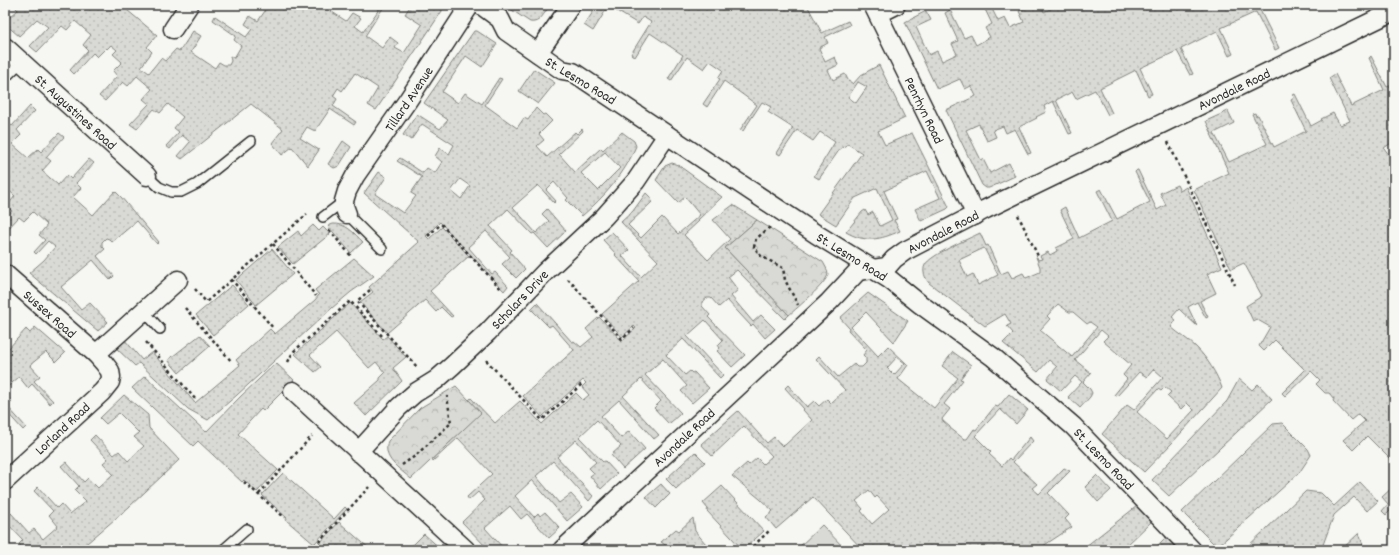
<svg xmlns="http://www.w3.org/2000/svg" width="1399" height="555" font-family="Dekko,sans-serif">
<defs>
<pattern id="grass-dots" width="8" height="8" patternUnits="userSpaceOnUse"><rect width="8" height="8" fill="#d9d9d5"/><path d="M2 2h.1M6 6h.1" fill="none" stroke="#babab7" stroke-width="1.8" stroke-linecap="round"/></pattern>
<pattern id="park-crowns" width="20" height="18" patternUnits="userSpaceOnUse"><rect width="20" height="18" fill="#d9d9d5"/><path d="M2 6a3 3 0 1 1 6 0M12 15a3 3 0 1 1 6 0" fill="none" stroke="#babab7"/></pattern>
</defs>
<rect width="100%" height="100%" fill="#f6f6f2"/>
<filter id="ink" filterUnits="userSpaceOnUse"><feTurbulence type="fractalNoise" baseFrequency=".025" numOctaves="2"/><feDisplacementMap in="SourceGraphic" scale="8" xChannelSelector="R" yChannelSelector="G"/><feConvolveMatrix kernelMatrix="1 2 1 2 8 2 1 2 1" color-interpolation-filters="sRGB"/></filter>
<g filter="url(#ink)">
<path fill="url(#grass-dots)" stroke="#828280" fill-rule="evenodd" d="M13 5H130L127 10 157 35 147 47 152 52 141 67 149 73 161 58 165 61 176 49 180 51 193 31 201 36 191 52 215 68 219 62 224 65H229L231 61 230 56 234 58 241 46 234 40 236 36 213 20 215 16 246 37 252 29 245 24 250 16 258 21 265 11 258 5H332L329 10 346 21 352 13 361 18 355 26 363 32 382 5H385L365 36 382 48 390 37 398 43 395 48 404 53 422 25 405 14 411 5H441L442 11 376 110 368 105 378 88 355 73 342 91 338 88 333 96 337 99 333 106 356 122 354 125 330 109 315 131 307 127 300 138 319 150 308 166 292 147 282 155 272 143 283 129 251 104 182 159 178 156 190 142 182 135 170 149 166 146 179 132 174 128 183 117 168 104 160 113 154 109 137 129 130 124 149 104 143 99 152 89 137 76 128 86 123 82 105 101 99 96 117 76 113 71 122 62 113 54 117 50 111 45 107 49 106 48 97 57 93 53 74 74 70 70 88 50 83 45 91 35 75 21 67 30 62 26 37 52 30 46 48 27 37 19 19 36 5 24V13L10 17 18 10Z
M504 5H550C544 13 540 24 530 22Z
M598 5H609L593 31 584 25Z
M618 5H807L822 33 848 21 850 25 825 37 828 43 819 48 825 62 835 57 838 65 828 70 833 80 845 74 848 80 853 84 861 75 879 65 905 118 878 131 885 145 912 133 949 207 947 209 921 221 915 209 940 198 927 171 884 191 897 219 894 220 900 231C880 240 865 243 846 232L862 212 865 210 868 215 873 212 880 226 892 220 877 188 855 198 836 225 818 214 862 153 848 144 840 149 819 179 814 176 835 142 820 132 813 141 797 130 780 155 777 153 793 128 768 112 771 107 762 102 743 131 740 130 757 105 724 81 707 107 703 104 720 79 718 78 723 70 710 61 704 69 687 57 671 81 668 79 683 55 650 33 635 57 631 54 651 22 643 17 638 24 615 10ZM858 82 867 87 856 103 848 97Z
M983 5H990L998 21 1005 18 1010 28 1024 22 1019 11 1026 8 1024 5H1041L1044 12 1058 5H1270L1260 10 1279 48 1275 50 1256 12 1221 28 1233 54 1229 56 1217 31 1181 49 1193 74 1190 75 1177 51 1140 68 1152 94 1148 96 1136 70 1100 88 1112 113 1108 115 1095 90 1076 99 1072 92 1056 100 1072 133 1069 134 1053 101 1044 106 1046 112 1036 117 1037 118 1019 127 1031 153 1028 154 1015 129 1006 133 1003 126 993 130 996 137 987 141 979 124 966 130 981 160 983 159 990 173 1009 163 1015 176 989 188H986L982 185 946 110 976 96 971 86 965 89 960 79 937 89 905 22 926 11 931 20 916 27 929 55 937 51 942 61 957 54 952 44 958 41 945 13 950 10 964 38 971 35 976 45 990 37 985 28 992 24Z
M474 31H477L497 44 482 67 466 56 442 92 458 103 465 93 482 104 499 78 502 79 485 105 517 128 524 118 528 120 536 108 543 115 545 114 552 121 539 134 544 140 537 146 547 157 575 132 577 134 582 129 583 131 559 154 575 172 601 148 603 150 622 132 634 141 636 146C625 174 604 197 582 216L566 200 568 198 554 182 546 190 556 201 554 203 538 185 513 207 536 233 549 221 542 214 547 209 566 231 548 248 534 233 532 234 508 209 490 226 512 250 510 252 525 269 516 278 502 264 510 257 486 231 468 247 492 274 495 272 508 286 504 291 440 222 426 236 429 239 442 227 469 256 430 291 453 316 451 317 441 307 436 312 425 300 387 333 360 302 373 292 369 287 419 242 364 193 379 172 386 177 375 194 403 213 416 196 411 193 422 177 397 161 400 158 423 173 427 168 435 173 442 162 435 156 440 148 449 154 454 145 422 124 411 140 403 135 417 114 440 129 448 120 424 103ZM605 152 620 168 598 190 581 173ZM460 179 470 186 461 199 451 191Z
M1371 56 1387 87 1392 85 1394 88V141L1384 148 1389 155 1394 153V463L1367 436 1353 450 1343 440 1365 421 1358 414 1351 420 1333 401 1334 399 1329 393H1325L1316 384 1320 380 1311 371 1285 396 1282 393 1305 370 1275 340 1264 351 1259 346 1270 327 1256 319 1253 321 1246 306 1262 296 1244 263 1231 269 1194 190 1229 173 1211 134H1212L1206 121 1228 111 1234 123 1214 133 1229 162 1267 144 1252 114 1255 113 1256 116 1258 115 1274 147 1306 131 1291 100 1294 98 1293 95 1295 94 1311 126 1322 120 1321 119 1333 113 1340 125 1350 121 1329 78 1335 74 1351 106 1384 90 1369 58Z
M534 69 555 83 538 104 519 91Z
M30 106 35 111 17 130 21 135 12 144 28 158 38 149 41 152 59 133 64 137 46 157 51 161 42 171 58 185 67 175 71 179 89 159 94 163 76 183 81 188 73 197 93 215 115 191 121 197 159 242 157 244 137 221 112 242 109 239 106 238 102 242V246L105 249 97 256 114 276 110 280 93 260 61 287 81 310 90 303 108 322 98 331 29 273 44 260 55 247 48 241 36 254 34 252 45 240 39 235 47 225 33 212 24 221 19 217 5 232V219L12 211 7 206 15 196 5 187V126L8 123 12 126Z
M343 141 351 147 339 166 334 168 328 164Z
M672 163 678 165 722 197 698 220 699 221 684 235 708 260 730 239 713 220 733 205 757 220 725 248 789 315 785 319 737 270 728 277 738 290 731 296 753 322 761 315 775 329 765 338 753 324 751 326 727 300 719 307 711 298H707L702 302V306L710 315 708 317 745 355 732 367 717 351 720 348 718 345 723 340 705 320 687 336 723 375 720 378 683 339 666 355 685 375 690 371 692 373 694 372 709 388 692 403 681 391 687 386 663 359 645 375 681 413 669 424 654 408 661 401 641 379 623 396 659 435 654 439 619 400 601 416 621 438 629 431 645 449 623 469 611 455 621 446 597 420 579 437 603 462 605 461 617 474 601 489 590 476 594 473 589 468 596 462 576 440 557 457 593 496 589 501 553 461 536 476 559 503 571 494 583 507 567 521 532 480 515 496 534 517 538 513 540 516 545 512 560 528 549 538 527 514 521 519 510 506 485 528 505 550H489L462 522 485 500 478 492 469 500 467 497 492 474 458 438 433 461 432 459 480 413 469 400 471 398 495 423 520 401 542 424 576 393 583 400 589 395 582 387 586 383 583 380 542 417 523 396 574 350 552 325 549 327 531 309 537 303 572 342 574 341 581 347 593 337 586 329 599 317 622 341 636 328 634 326 622 337 602 314 639 281 615 255 616 254 603 240 612 232 629 250 622 256 641 277 658 261 621 222 633 211 646 193 651 198 652 202 628 225 641 238 662 217 678 234 700 215 685 197 678 203 656 180 665 166Z
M1137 170H1138L1157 210 1166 205 1160 193 1177 185 1180 191 1186 187 1222 267 1207 274 1216 293 1200 301 1208 317 1206 318 1197 302 1188 307 1197 326 1179 309 1172 317 1176 320 1171 327C1179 334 1189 340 1196 347 1207 358 1217 374 1222 388L1172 443 1144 472 1102 434 1127 405 1134 410 1163 377 1154 369 1147 377 1139 372 1117 396 1114 395 1127 379 1123 375 1131 365 1103 341 1108 336 1101 330 1075 360 1091 373 1083 382 1090 389 1092 393 1090 397 1080 408 1068 397 1082 382 1075 376 1061 391 1047 379 1057 367 1049 360 1038 372 1003 343 1013 333 1007 326 1011 324 1005 314 985 326 929 283C925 278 922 271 925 265 930 255 968 239 980 233L986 246 988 245 1001 274 1008 271 1012 278 1023 273 1026 278 1040 272V267L1036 257H1037L1038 260 1042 259 1040 256 1048 252 1050 255 1057 251 1056 248 1074 239 1060 210 1065 207 1079 238 1112 221 1097 191 1101 189 1117 219 1150 202 1135 172ZM984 248 998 275 978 285 973 274 967 277 959 260ZM1058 304 1069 312H1073L1087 324 1090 322 1097 327 1072 357 1040 330 1050 319 1047 316ZM1165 387 1171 392 1167 396 1181 409 1187 403 1194 410 1167 439 1137 412 1158 389 1161 391Z
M333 224C346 223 354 233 363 242L351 253 328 226Z
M313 225 319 231 323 227 330 234 293 264 278 247 298 231 301 236Z
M272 249 293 274 256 305 236 280Z
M354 258 374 276 351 292 332 308 237 395 208 420 188 409 139 363 135 366 115 347 124 339 142 360 152 352 195 403 240 365 236 360 270 329 275 334 315 300 319 295 315 290Z
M232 285 249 304 213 335 196 315Z
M868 293 908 321 894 342 866 312 851 327 878 356 888 346 908 365 898 379 934 408 958 378 942 366 953 352 971 365 960 379 963 380 944 404 950 409 942 419 943 421 950 427V428L964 439H967L974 429 976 430 995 406 998 407 1009 394 1028 410 1016 424 1000 409 975 436 991 452 989 454 1002 466 1009 458 1011 460 1030 437 1033 441 1013 462 1037 484 1032 488 1039 494 1064 468 1070 471 1048 493 1069 515 1065 519 1072 527 1037 550H863L813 497 776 529 766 517 773 511 760 499 732 476 747 463 749 465 757 458 763 464 772 456 744 426 712 456 701 444 738 411 767 443 774 437 782 446 785 445 812 420 803 410 804 409 785 388 788 385 807 407 814 401 819 406 827 399 831 403 845 390 816 359 819 356 838 377 854 364 857 367H862L866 363V358L863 355 867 350 848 330 849 328 840 318ZM897 357 905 363 894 375 887 368ZM869 490 875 498 877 496 889 509 872 524 861 511 863 509 856 501Z
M350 303 383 339 387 336 406 357 393 368 402 381 366 416 354 403 380 380V378L385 373 376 362 369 368 336 332 310 355 321 367 315 372 295 354Z
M35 327 65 353 56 362 46 352 30 365 40 376 34 381 53 401 50 404 32 384 28 388 19 377 5 389V347L8 349 26 329 30 333Z
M200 335 210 346 179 373 168 360Z
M276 363 294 380 263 411 261 409 238 434 278 470 257 492 244 480 242 482 198 441 193 446 132 388 145 376 206 432 240 397Z
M1239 379 1252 390 1258 384 1272 399 1169 496 1152 480 1227 401Z
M5 394 12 402 7 406 26 427 23 430 5 410Z
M124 395 148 415 149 428 179 460 129 507 79 550H24L19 544 23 540 5 521V519L11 513 29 533 34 529 43 539 58 526 49 515 53 511 34 491 38 487 57 508 61 504 70 514 86 501 75 490 79 486 61 466 66 462 84 482 88 478 98 488 113 474 103 463 108 459 90 440 95 435 114 455 119 451 128 461 144 446 134 437 139 433 119 413 106 424 100 418Z
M1282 423 1308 449 1311 455 1299 473 1217 547 1182 512 1273 424Z
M695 452 705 462 676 489 666 479Z
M283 473 334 519 345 507 347 509 314 544 286 520 287 518 262 495Z
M1097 475 1111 490 1098 502 1085 487Z
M1360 482 1378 501 1367 511 1354 497 1334 515 1321 550H1244L1306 491 1321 493 1334 506Z
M661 484 670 494 656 508 646 497Z
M722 486 764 531 743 550 707 511 708 509 703 503Z
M1394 486V507L1386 515 1382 511 1388 504 1382 497Z
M1137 506 1152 521 1122 550H1081Z
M693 518 695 531 711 550H672L661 542 676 529 679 531Z
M339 522 371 550H325L319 544Z
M1359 533 1363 545 1358 550H1341Z
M424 534 442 550H407L412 545H413Z
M1167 536 1181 550H1153Z"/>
<path fill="url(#park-crowns)" stroke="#828280" d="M757 220 823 262C825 266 828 270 828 274 827 283 797 308 789 315L725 248Z
M456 386 481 413 411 479C399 468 382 459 388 441L420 408Z"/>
<path fill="#d9d9d5" stroke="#828280" d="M822 525 846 550H796Z"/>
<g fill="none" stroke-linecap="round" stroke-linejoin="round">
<g stroke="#2b2b2b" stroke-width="12">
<path id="service" d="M5 78 21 62
M147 176 159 187 171 192H181L197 184 251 141
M347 214 382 249
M323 217 344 201
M144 311 160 329
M223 550 247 529"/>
</g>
<g stroke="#2b2b2b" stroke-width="21">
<g id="minor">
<path id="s1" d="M481 5 500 19 506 31 562 70 573 72 742 185 816 234 889 279 920 304 993 357 1073 426 1192 550"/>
<path id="s2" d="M873 5 976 215"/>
<path d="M878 14 896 5"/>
<path d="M173 29 189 5"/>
<path id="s3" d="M5 47 147 176"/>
<path d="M538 53 571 5"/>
<path id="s4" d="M347 214 344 206V201L347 191 355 176 408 100 470 5"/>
<path id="s5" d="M5 274 96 354 104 363 110 371 111 377 110 382 102 392 5 481"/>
<path d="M96 354 178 280"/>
<path d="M293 391 466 550"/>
<path id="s6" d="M358 452 399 407 415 393 436 380 452 366 488 332 545 272 604 217 636 181 667 135"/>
<path id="s7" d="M562 550 829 302 858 271 887 267 894 259 905 251 986 209 1394 11"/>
</g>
</g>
<path stroke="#2b2b2b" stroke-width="2.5" stroke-dasharray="3 3" stroke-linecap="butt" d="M1168 142 1235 285
M1018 215 1039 258
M770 227 756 239 754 247 761 256 783 268 785 280 798 305
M329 230 352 257
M428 236 441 224 502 290
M273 244 316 296
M231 279 274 329
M568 279 622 339 634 328
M195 289 206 302 307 214
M370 290 357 301 418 368
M185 308 232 362
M146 342 196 400
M486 360 542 420 583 383
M288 362 293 352 350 301 384 338
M402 465 415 456 451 423 447 396
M244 482 285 518
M259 494 312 436
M322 550 316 545 369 487
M749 550 769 531"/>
<use href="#service" stroke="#f6f6f2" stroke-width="9"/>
<use href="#minor" stroke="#f6f6f2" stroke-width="18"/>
</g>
</g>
<g text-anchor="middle" stroke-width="4" stroke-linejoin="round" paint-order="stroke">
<g font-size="14" fill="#2b2b2b" stroke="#f6f6f2">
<text transform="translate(581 80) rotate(31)" y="5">St. Lesmo Road</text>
<text dy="5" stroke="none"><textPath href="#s7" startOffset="827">Avondale Road</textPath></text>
<text dy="5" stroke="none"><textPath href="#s4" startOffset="135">Tillard Avenue</textPath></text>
<text dy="5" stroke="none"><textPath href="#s2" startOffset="117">Penrhyn Road</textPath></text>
<text dy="5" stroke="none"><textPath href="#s3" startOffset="96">St. Augustines Road</textPath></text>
<text dy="5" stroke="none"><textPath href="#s7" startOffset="503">Avondale Road</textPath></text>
<text dy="5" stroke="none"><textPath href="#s1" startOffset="451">St. Lesmo Road</textPath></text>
<text dy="5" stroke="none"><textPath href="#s6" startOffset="223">Scholars Drive</textPath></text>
<text dy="5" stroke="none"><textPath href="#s5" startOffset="60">Sussex Road</textPath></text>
<text transform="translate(62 428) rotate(-43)" y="5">Lorland Road</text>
<text dy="5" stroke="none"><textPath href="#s7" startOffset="166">Avondale Road</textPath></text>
<text dy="5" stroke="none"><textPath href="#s1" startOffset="775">St. Lesmo Road</textPath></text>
</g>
</g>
<rect width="1399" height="555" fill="none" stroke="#f6f6f2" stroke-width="20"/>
<rect x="10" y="10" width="1379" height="535" fill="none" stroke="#2b2b2b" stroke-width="1.5" filter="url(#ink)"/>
</svg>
